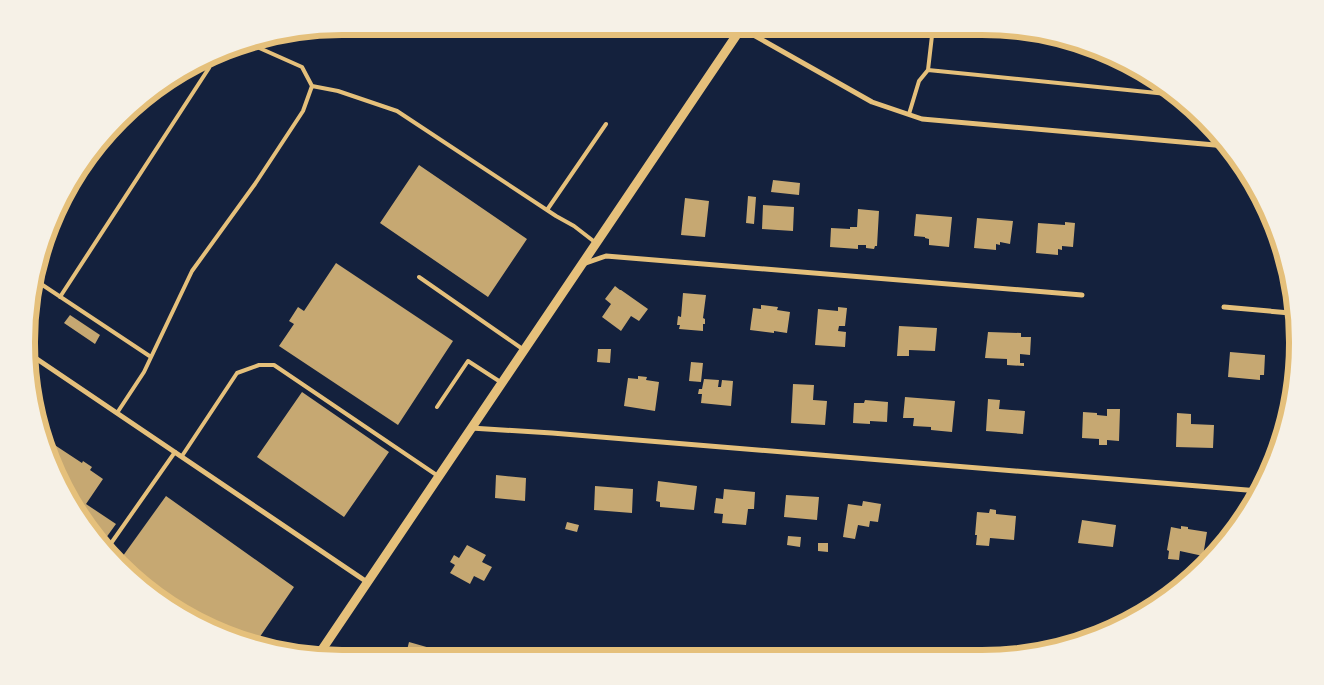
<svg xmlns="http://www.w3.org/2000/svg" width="1324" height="685" font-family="'PT Serif',serif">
<rect width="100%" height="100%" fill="#14213d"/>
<path fill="#c6a872" d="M419 165 527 239 488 297 380 223Z
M773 180 800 183 799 195 771 192Z
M748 196 756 197 754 224 746 223Z
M685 198 709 201 705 237 681 235Z
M763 205 794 207 793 231 762 229Z
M858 209 879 211 877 246H875L874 249 866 248V245H858V249L830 247 831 228 850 229V227H857Z
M916 214 952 217 949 247 929 245V239L925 238V237L914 236Z
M977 218 1013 221 1010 244 1000 242V245L996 244V250L974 248Z
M1065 222 1075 223 1073 247 1062 246V250L1058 249V255L1036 253 1038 223 1065 225Z
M336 263 453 341 398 425 279 346 294 324 289 321 298 307 304 311Z
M615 286 620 290H621L648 309 639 321 631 316 621 331 602 317 611 304 605 299Z
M683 293 706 295 703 318 705 319V324H703V331L679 329 680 325H677L678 316 681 317Z
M761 305 778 307 777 310 790 312 787 333 774 331V333L750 330 753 308 761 309Z
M838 307 847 308 845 326H839L838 331 846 332 845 347 815 345 818 309 838 311Z
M70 315 100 335 95 344 64 323Z
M899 326 937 328 935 351 909 350V356H897Z
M988 332 1021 333V337H1031L1030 355 1020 354V363H1024V366L1007 365V359L985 358Z
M598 349H611L610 363 597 362Z
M1230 352 1265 355 1264 375H1260V380L1228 377Z
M1292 357 1296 358 1297 363 1292 382H1289Z
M691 362 703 363 701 382 689 381Z
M638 376 647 377 646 380 659 382 655 411 624 406 628 378 638 379Z
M704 379 719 380 718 387H721L722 380 733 381 731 406 701 403 702 394H698L699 389H702Z
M793 384 814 385 813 400 827 401 825 425 791 423Z
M302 392 389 452 344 517 257 457Z
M905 397 955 401 952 432 931 430V427L913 426 914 418H903Z
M988 399 1000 400 999 409 1025 411 1023 434 986 431Z
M865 400 888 402 887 422 870 421V424L853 423 854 403H864Z
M1107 409H1120L1119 441 1107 440V445H1099V439L1082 438 1083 412 1097 413V415L1107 416Z
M1177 413 1191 414V424L1214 425 1213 448 1176 447Z
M44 438 82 463 83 461 92 467 90 470 103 479 86 504 116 524 103 542 50 464Z
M496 475 526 478 525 501 495 498Z
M658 481 697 486 694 510 660 507V502L656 501Z
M595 486 633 489 632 513 594 510Z
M724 489 755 492 754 509H748L746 525 722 523 723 514 714 513 716 498 723 499Z
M786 495 819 497 817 520 784 517Z
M166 496 294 587 257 641 225 632 221 629 220 631 202 626 195 620 198 616 120 560Z
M863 501 881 504 878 522 870 521 869 527 858 525 855 539 843 537 848 504 862 506Z
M990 509 996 510V514L1016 516 1014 540 990 538 989 546 976 545 977 535H975L977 512 989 513Z
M1082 520 1116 525 1113 547 1078 543Z
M567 522 579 525 577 532 565 529Z
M1181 526 1188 527V529L1207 532 1203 556 1180 551 1179 560 1168 559 1169 551 1167 550 1171 527 1181 529Z
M788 536 801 537 800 547 787 545Z
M818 543H828V552L818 551Z
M467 545 486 555 482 562 492 567 484 581 474 576 470 584 450 573 455 565 450 562 454 555 459 558Z
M409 642 437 650 436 654 442 656 441 658H405Z"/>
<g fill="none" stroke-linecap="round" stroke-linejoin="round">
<path stroke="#e5c07b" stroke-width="4" d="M928 70 933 27
M312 86 338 91 397 111 556 216 574 226 596 243
M909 114 919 81 928 70 1167 94
M547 210 606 124
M419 277 524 350
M35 280 151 357
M60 297 209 68 211 59
M437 407 468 361 502 383
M117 413 144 372 192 271 255 184 303 111 312 86 302 67 246 42
M182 456 237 373 259 365H274L438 476
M107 549 175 452"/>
<path stroke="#e5c07b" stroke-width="5" d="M741 28 872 102 922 119 1226 146
M583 264 606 256 1082 295
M1224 307 1290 313
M28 353 367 582
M471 428 552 433 1259 491"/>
<path stroke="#e5c07b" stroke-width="9" d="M317 657 742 27"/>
</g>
<path d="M0 0H1324V685H0ZM342 35H982A307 307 0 0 1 1289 342V343A307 307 0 0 1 982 650H342A307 307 0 0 1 35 343V342A307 307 0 0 1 342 35Z" fill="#f6f1e7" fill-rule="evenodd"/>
<path fill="none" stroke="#e5c07b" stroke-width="6" d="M342 35H982A307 307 0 0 1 1289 342V343A307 307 0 0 1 982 650H342A307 307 0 0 1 35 343V342A307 307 0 0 1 342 35Z"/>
</svg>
